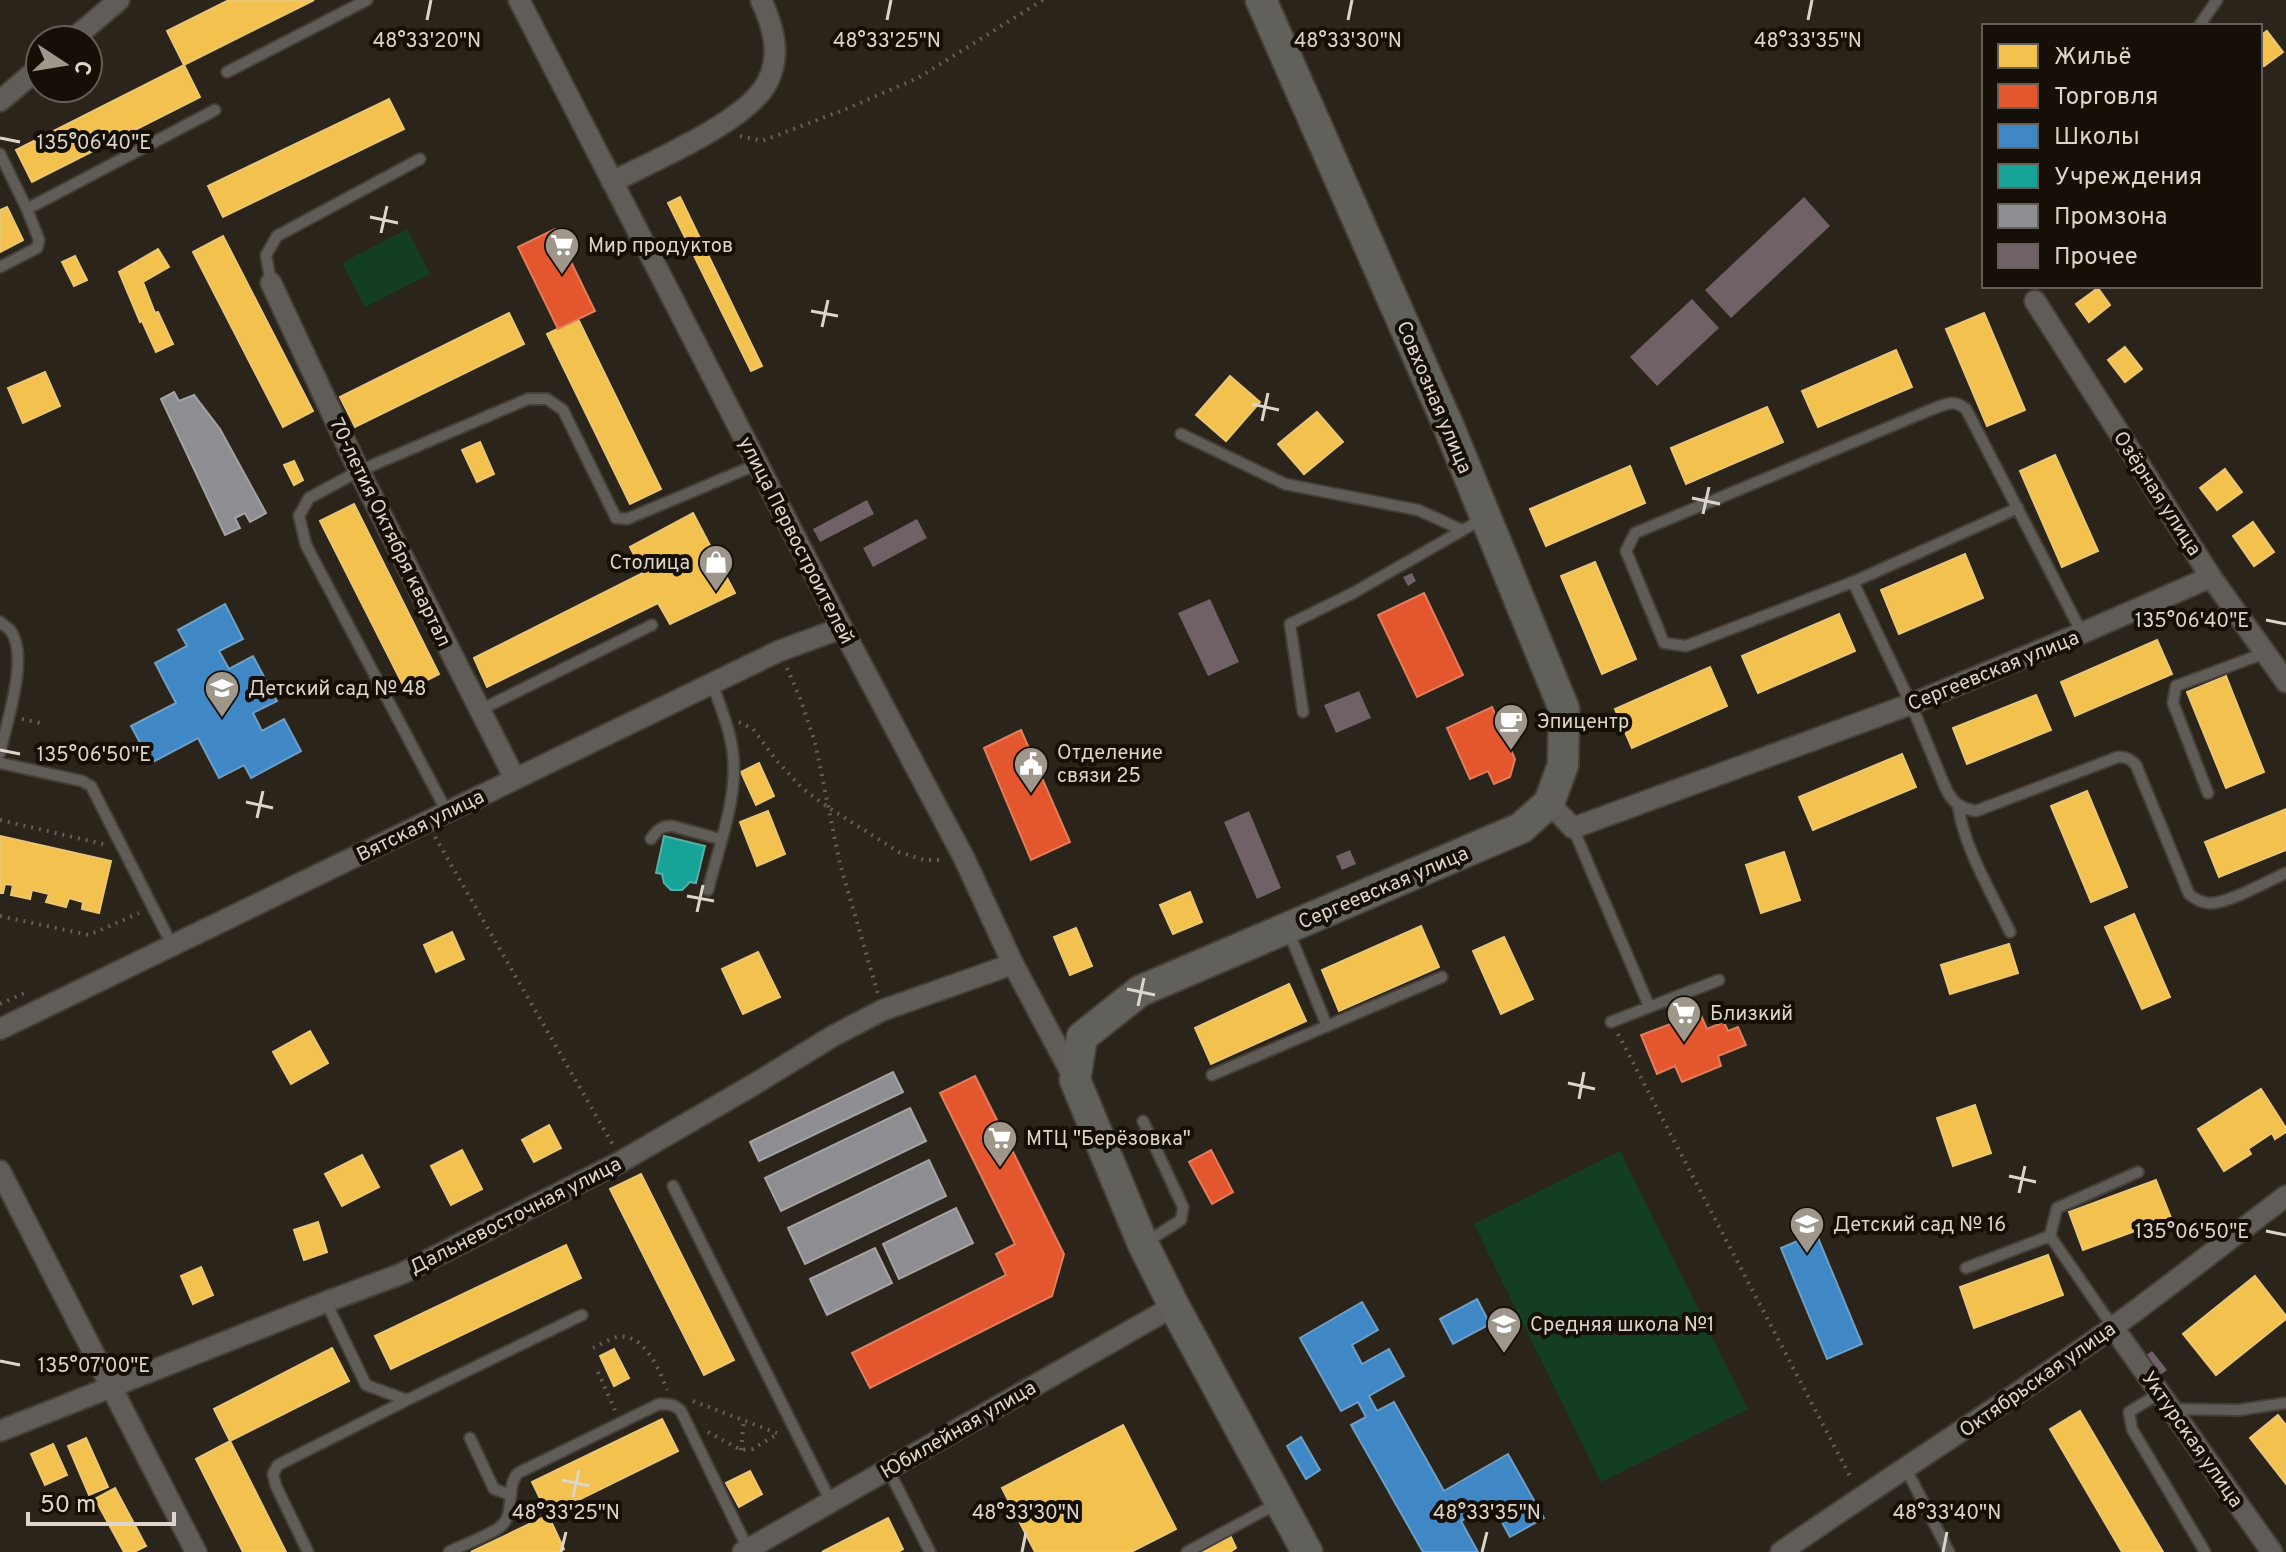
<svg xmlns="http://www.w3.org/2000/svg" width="2286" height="1552" font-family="Overpass,sans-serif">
<rect width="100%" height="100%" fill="#2b241a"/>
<path fill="#133e22" d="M407 229 430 274 365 307 342 263Z
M1620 1151 1748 1409 1601 1482 1474 1224Z"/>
<path fill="#f2c14e" stroke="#ecc773" stroke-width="2" d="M229 0H314L184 65 167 31Z
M2267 31 2283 52 2264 66 2260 60V36Z
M184 65 200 97 32 182 16 150Z
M389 99 404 129 223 217 208 186Z
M680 197 762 366 751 371 668 203Z
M7 207 23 240 0 252V210Z
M223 236 313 411 283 427 193 252Z
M158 249 169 267 143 282 155 313 158 312 173 344 156 352 142 321 140 322 119 272Z
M75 256 87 280 74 286 62 262Z
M2098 288 2110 305 2089 322 2076 304Z
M509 313 524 344 355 427 340 397Z
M1984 313 2025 410 1987 426 1946 329Z
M578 319 661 489 630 504 547 334Z
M2125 347 2142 369 2125 382 2108 360Z
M1896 350 1912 387 1818 427 1802 391Z
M45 372 60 406 23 423 8 388Z
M1230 376 1260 402 1226 441 1196 415Z
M1767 407 1783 442 1686 484 1671 448Z
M1317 412 1343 442 1304 474 1278 444Z
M480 442 494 474 477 482 462 450Z
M2055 455 2098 551 2062 567 2020 471Z
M294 461 303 480 294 485 284 465Z
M1630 466 1645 503 1546 546 1530 509Z
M2225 469 2242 492 2217 510 2200 488Z
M354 504 439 674 406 691 320 521Z
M693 513 735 593 670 624 658 603 487 687 474 658 643 573 630 547Z
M2253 522 2274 552 2254 566 2233 536Z
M1965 554 1983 598 1899 634 1881 590Z
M1595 562 1636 659 1602 674 1561 576Z
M1839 614 1855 651 1758 693 1742 656Z
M2157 640 2172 674 2075 716 2061 682Z
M1710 667 1727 706 1632 748 1615 709Z
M2226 676 2264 772 2226 788 2187 692Z
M2036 695 2051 730 1967 764 1953 728Z
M1902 754 1916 787 1813 830 1799 797Z
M759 763 774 796 756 805 741 772Z
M2087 791 2127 887 2091 902 2051 806Z
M2286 809V850L2219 877 2205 842Z
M768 811 785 854 757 866 740 822Z
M0 836 111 861 99 913 82 909 83 902 69 898 66 907 46 902 49 894 32 890 30 899 11 895 13 885 5 884 3 893H0Z
M1784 852 1800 900 1761 913 1746 865Z
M1190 892 1202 922 1173 934 1160 905Z
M2134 914 2170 997 2142 1009 2105 927Z
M1421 926 1439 967 1339 1011 1322 970Z
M1076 928 1092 966 1070 975 1054 937Z
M452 932 464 959 436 972 424 945Z
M1504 937 1533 999 1501 1014 1473 951Z
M2009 944 2018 973 1950 994 1941 965Z
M758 952 780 997 743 1014 722 969Z
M1289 984 1306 1021 1211 1064 1195 1028Z
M310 1031 328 1063 291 1084 273 1052Z
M2261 1089 2286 1128V1132L2275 1139 2272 1133 2248 1149 2251 1154 2224 1171 2198 1129Z
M1975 1105 1991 1153 1953 1166 1937 1118Z
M549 1125 561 1148 534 1162 522 1140Z
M462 1150 482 1189 451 1205 431 1166Z
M362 1155 379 1187 342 1206 325 1174Z
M641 1174 734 1360 704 1375 610 1189Z
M2156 1180 2171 1218 2083 1250 2069 1212Z
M318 1222 327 1252 304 1260 294 1230Z
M566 1245 581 1278 391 1369 375 1336Z
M2048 1255 2063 1295 1974 1328 1960 1287Z
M201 1267 213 1295 193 1304 181 1276Z
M2255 1276 2286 1316V1319L2216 1375 2183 1334Z
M332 1348 349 1381 230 1441 214 1409Z
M614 1349 629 1378 614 1386 600 1356Z
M2080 1411 2163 1552H2122L2050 1429Z
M2278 1415 2286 1425V1484L2250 1438Z
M662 1419 678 1451 548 1515 532 1482Z
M1123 1425 1176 1529 1131 1552H1035L1002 1488Z
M86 1438 108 1487 89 1495 68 1446Z
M230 1441 286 1552H243L196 1459Z
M53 1444 67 1475 45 1485 31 1454Z
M750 1471 762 1494 739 1507 726 1483Z
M115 1488 146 1546 134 1552H124L95 1499Z
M548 1515 564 1549 559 1552H471Z
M888 1518 903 1549 898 1552H822Z
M1230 1535 1236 1548 1230 1552H1200Z"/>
<path fill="#e4572e" stroke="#e27d5d" stroke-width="2" d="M555 229 595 311 558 329 518 247Z
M1424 593 1463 675 1417 697 1378 615Z
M1492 707 1515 759 1510 777 1494 784 1488 771 1470 779 1447 728Z
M1021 730 1070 842 1031 860 984 748Z
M1700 1013 1707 1029 1724 1022 1728 1031 1738 1027 1746 1045 1718 1056 1721 1066 1682 1082 1675 1066 1657 1074 1641 1035Z
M975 1076 1064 1254 1052 1296 870 1388 852 1353 1006 1275 996 1254 1015 1244 940 1093Z
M1211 1150 1233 1192 1212 1204 1189 1162Z"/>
<path fill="#3f88c5" stroke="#6e9fc6" stroke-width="2" d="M225 604 243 639 219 651 229 669 253 656 277 701 253 713 262 731 284 719 301 751 251 778 244 765 219 778 198 738 151 763 131 726 176 703 155 663 187 646 178 630Z
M1816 1233 1862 1344 1827 1359 1781 1248Z
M1477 1299 1490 1324 1453 1344 1440 1319Z
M1362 1302 1378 1330 1352 1345 1362 1364 1389 1349 1404 1376 1369 1396 1377 1411 1394 1402 1444 1491 1508 1454 1544 1518 1510 1537 1492 1504 1461 1521 1478 1552H1423L1351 1425 1366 1417 1358 1402 1341 1411 1300 1338Z
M1301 1437 1320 1470 1306 1479 1287 1446Z"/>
<path fill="#17a398" stroke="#52b2a7" stroke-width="2" d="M664 836 705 846 696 883 690 882 682 890H671L664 883 662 874 656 873Z"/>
<path fill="#8d8d92" stroke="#a5a3a3" stroke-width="2" d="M174 392 179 401 194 395 220 429 266 513 250 522 245 513 235 518 240 528 225 535 161 399Z
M893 1072 903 1092 759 1161 750 1142Z
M910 1108 926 1141 781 1211 765 1178Z
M929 1160 946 1196 805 1264 788 1228Z
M956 1208 973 1243 899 1279 883 1244Z
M875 1248 892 1283 827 1315 810 1279Z"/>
<path fill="#6f6166" d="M1804 197 1830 226 1731 318 1705 290Z
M1692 299 1719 328 1657 386 1630 357Z
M867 500 874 514 820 542 813 529Z
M917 519 927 538 873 567 863 548Z
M1412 573 1416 581 1408 586 1403 577Z
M1210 599 1239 662 1208 676 1178 613Z
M1359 691 1371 718 1336 733 1324 705Z
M1249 811 1281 888 1257 899 1224 822Z
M1350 850 1356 864 1342 870 1336 856Z
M2152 1351 2167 1370 2156 1378 2141 1359Z"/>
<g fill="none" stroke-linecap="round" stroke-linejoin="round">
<g stroke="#463f38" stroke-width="14">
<path id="service" d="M2199 26 2217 0
M227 72 367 0
M0 154 27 209 215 110
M0 267 37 248 39 240 27 209
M271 283 266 255 277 236 420 159
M1181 434 1285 484 1418 510 1462 530
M1853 582 2018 508
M0 622C3 625 7 627 10 630 30 655 6 724 0 753
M2082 633 1966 409C1954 398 1944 405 1930 410L1635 533 1626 551 1664 643 1686 646 1853 582 1911 704 1946 789C1953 803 1960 808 1976 811L2118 757C2127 757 2130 759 2136 765L2189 894C2196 900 2204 904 2213 903 2231 902 2268 881 2286 873
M480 710 652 625
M1303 712 1290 624 1353 593 1484 518
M0 763 82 781 91 786 172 945
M2208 793 2173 703 2176 686 2265 653
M1958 806C1965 850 1991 891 2010 932
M447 812 306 545 299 516 309 498 359 471 528 399H547L563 410 616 518 627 519 758 464
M1573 828 1649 1006
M651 839C657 830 661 826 672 826L720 839
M708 890C718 849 738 798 733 755 731 731 720 706 712 683
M1288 930 1327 1026
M1611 1022 1719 980
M1212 1075 1442 977
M1143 1121 1183 1207 1181 1220 1145 1243
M673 1186 831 1502
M1966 1268 2050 1236
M326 1302 366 1385 407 1400 582 1315
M2113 1327 2050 1236 2057 1208 2138 1172
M2160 1393 2129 1412 2132 1429 2205 1552
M2173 1409 2239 1410 2286 1403
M470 1438 494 1489 511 1495
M888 1469 930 1552
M1906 1469 1949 1552
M308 1552 276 1486 273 1474 278 1465 407 1400
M449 1552C462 1545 491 1535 501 1526 516 1514 505 1487 518 1473L659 1404C669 1404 674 1404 681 1411L748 1549
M1187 1552 1278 1503"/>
</g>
<g stroke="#463f38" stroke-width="24">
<path id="minor" d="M519 0 842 628 964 858 1013 964 1075 1080
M72 40 119 0
M0 101 40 67
M612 182C653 161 746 122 767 83 782 55 773 26 761 0
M271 283 359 471 515 779
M2035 301 2211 577 2286 682
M1549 803 1573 828 1911 704 2082 633 2211 577
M0 1029 779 651 842 628
M0 1171 196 1552
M2113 1327 2272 1552
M0 1431 326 1302 401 1274 622 1161 753 1085 833 1036 883 1010 1013 964
M743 1552 1174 1306
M1781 1552C1891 1476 2003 1405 2112 1328 2171 1285 2228 1240 2286 1196"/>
</g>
<g stroke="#463f38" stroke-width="34">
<path id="secondary" d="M1261 0 1448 425 1564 709 1563 765 1549 803 1521 828 1140 991 1082 1037 1075 1080 1143 1244 1174 1306 1307 1552"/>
</g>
<path stroke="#62605b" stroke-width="4" stroke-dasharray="2 6" stroke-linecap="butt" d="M740 136 762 141 846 109 918 78 1043 0
M787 668 800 698 815 742 840 864 878 994
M22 719 40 723
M739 722 753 729 776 760 802 788 829 808 899 852 924 860H944
M0 820 107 845
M435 837 613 1145
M0 916 89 935 139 913
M0 1004 27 992
M1618 1034 1852 1480
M593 1348C600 1345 609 1339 617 1337 644 1332 660 1371 667 1390
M598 1372 615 1410
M693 1401 782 1435
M708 1432 741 1450 752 1449 778 1434
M741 1450 744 1420"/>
<use href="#service" stroke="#605d59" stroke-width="10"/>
<use href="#minor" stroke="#605d59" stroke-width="20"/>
<use href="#secondary" stroke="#62605a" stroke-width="30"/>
</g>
<path fill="none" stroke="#ddd5ca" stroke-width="3" d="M427 20 431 0M887 20 891 0M1348 20 1352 0M1808 20 1812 0M0 138 20 142M370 217 398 223M381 233 387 206M811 311 838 316M822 327 828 300M1252 404 1279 410M1262 421 1268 393M1692 498 1720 504M1703 514 1709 487M2266 620 2286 624M0 750 20 754M246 802 273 808M257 818 263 791M687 896 714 901M697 912 703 885M1127 989 1155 995M1138 1006 1144 978M1568 1083 1595 1089M1579 1099 1584 1072M2009 1176 2036 1182M2019 1193 2025 1166M2266 1231 2286 1235M0 1361 20 1365M562 1480 590 1486M573 1497 579 1470M561 1552 566 1532M1022 1552 1026 1532M1482 1552 1487 1532M1943 1552 1947 1532"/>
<defs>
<g id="supermarket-pin" transform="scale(1.8)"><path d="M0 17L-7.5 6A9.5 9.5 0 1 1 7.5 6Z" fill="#9f978c" stroke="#150f08"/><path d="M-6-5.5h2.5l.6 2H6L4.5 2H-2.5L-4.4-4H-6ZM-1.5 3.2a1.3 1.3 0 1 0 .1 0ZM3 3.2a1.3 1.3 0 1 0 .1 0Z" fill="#fff"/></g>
<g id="shop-pin" transform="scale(1.8)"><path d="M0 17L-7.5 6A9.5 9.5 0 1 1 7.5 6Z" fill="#9f978c" stroke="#150f08"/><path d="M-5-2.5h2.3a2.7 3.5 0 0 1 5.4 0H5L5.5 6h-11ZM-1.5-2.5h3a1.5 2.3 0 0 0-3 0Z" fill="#fff"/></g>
<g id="school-pin" transform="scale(1.8)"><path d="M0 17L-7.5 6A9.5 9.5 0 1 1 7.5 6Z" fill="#9f978c" stroke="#150f08"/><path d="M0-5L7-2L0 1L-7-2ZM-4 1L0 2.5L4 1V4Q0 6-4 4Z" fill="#fff"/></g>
<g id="cafe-pin" transform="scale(1.8)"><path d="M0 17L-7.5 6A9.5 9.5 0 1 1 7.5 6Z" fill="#9f978c" stroke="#150f08"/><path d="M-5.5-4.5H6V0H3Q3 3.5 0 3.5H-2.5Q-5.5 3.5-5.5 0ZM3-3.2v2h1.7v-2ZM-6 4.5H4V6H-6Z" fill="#fff"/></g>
<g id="civic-pin" transform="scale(1.8)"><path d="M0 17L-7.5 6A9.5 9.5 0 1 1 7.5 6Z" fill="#9f978c" stroke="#150f08"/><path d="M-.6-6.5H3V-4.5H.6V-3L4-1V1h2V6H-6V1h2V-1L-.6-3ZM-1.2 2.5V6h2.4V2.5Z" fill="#fff"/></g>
</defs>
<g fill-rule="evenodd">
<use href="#supermarket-pin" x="562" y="245"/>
<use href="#shop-pin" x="716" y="562"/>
<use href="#school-pin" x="222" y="688"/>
<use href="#cafe-pin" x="1511" y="721"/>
<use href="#civic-pin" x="1031" y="764"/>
<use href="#supermarket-pin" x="1684" y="1013"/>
<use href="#supermarket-pin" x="1000" y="1138"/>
<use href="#school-pin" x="1807" y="1224"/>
<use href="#school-pin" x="1504" y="1324"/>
</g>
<g text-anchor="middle" stroke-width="8" stroke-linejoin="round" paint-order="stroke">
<g font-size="20" fill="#ddd5ca" stroke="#150f08" text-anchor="start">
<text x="588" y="252">Мир продуктов</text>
<text x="690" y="569" text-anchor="end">Столица</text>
<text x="248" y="695">Детский сад № 48</text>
<text x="1537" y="728">Эпицентр</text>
<text x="1057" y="759">Отделение<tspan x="1057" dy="23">связи 25</tspan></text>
<text x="1710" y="1020">Близкий</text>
<text x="1026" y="1145">МТЦ "Берёзовка"</text>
<text x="1833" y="1231">Детский сад № 16</text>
<text x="1530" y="1331">Средняя школа №1</text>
</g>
<g font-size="20" fill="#ddd5ca" stroke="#150f08">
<text transform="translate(1435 397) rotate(67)" y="7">Совхозная улица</text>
<text transform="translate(2158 493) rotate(57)" y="7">Озёрная улица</text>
<text transform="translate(391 532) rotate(64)" y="7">70-летия Октября квартал</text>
<text transform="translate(797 540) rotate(63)" y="7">улица Первостроителей</text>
<text transform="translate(1993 670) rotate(-22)" y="7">Сергеевская улица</text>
<text transform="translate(420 825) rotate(-26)" y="7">Вятская улица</text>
<text transform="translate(1383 887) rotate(-23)" y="7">Сергеевская улица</text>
<text transform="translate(515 1215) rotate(-27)" y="7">Дальневосточная улица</text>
<text transform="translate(2037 1379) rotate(-35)" y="7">Октябрьская улица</text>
<text transform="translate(958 1429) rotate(-30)" y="7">Юбилейная улица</text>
<text transform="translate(2193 1439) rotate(55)" y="7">Уктурская улица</text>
</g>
</g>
<g font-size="20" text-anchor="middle" fill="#ddd5ca" stroke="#150f08" stroke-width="8" stroke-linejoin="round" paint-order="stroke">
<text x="427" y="47">48°33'20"N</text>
<text x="887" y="47">48°33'25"N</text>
<text x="1348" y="47">48°33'30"N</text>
<text x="1808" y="47">48°33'35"N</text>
<text x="94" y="149">135°06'40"E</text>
<text x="2192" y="627">135°06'40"E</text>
<text x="94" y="761">135°06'50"E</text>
<text x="2192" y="1238">135°06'50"E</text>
<text x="94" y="1372">135°07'00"E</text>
<text x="566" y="1519">48°33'25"N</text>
<text x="1026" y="1519">48°33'30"N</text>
<text x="1487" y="1519">48°33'35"N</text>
<text x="1947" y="1519">48°33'40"N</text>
</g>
<rect x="1982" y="24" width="280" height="264" fill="#150f08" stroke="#655e56" stroke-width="2"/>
<rect x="1998" y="44" width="40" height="24" fill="#f2c14e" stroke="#655e56" stroke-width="2"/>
<text x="2054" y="64" font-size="24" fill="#ddd5ca">Жильё</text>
<rect x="1998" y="84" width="40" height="24" fill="#e4572e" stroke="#655e56" stroke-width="2"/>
<text x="2054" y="104" font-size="24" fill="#ddd5ca">Торговля</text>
<rect x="1998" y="124" width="40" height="24" fill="#3f88c5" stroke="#655e56" stroke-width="2"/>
<text x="2054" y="144" font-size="24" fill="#ddd5ca">Школы</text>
<rect x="1998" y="164" width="40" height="24" fill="#17a398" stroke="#655e56" stroke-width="2"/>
<text x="2054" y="184" font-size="24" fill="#ddd5ca">Учреждения</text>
<rect x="1998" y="204" width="40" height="24" fill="#8d8d92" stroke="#655e56" stroke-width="2"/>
<text x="2054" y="224" font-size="24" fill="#ddd5ca">Промзона</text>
<rect x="1998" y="244" width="40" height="24" fill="#6f6166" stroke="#655e56" stroke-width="2"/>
<text x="2054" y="264" font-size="24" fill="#ddd5ca">Прочее</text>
<g transform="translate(64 64) rotate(102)"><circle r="38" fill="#150f08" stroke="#655e56" stroke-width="2"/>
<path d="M0-6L14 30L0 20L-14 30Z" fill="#9f978c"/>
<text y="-12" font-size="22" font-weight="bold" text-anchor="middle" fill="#ddd5ca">С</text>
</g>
<path d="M28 1512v12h146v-12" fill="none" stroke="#ddd5ca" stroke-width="4"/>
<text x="40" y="1512" font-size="24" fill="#ddd5ca" stroke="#150f08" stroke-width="6" paint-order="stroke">50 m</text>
</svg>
